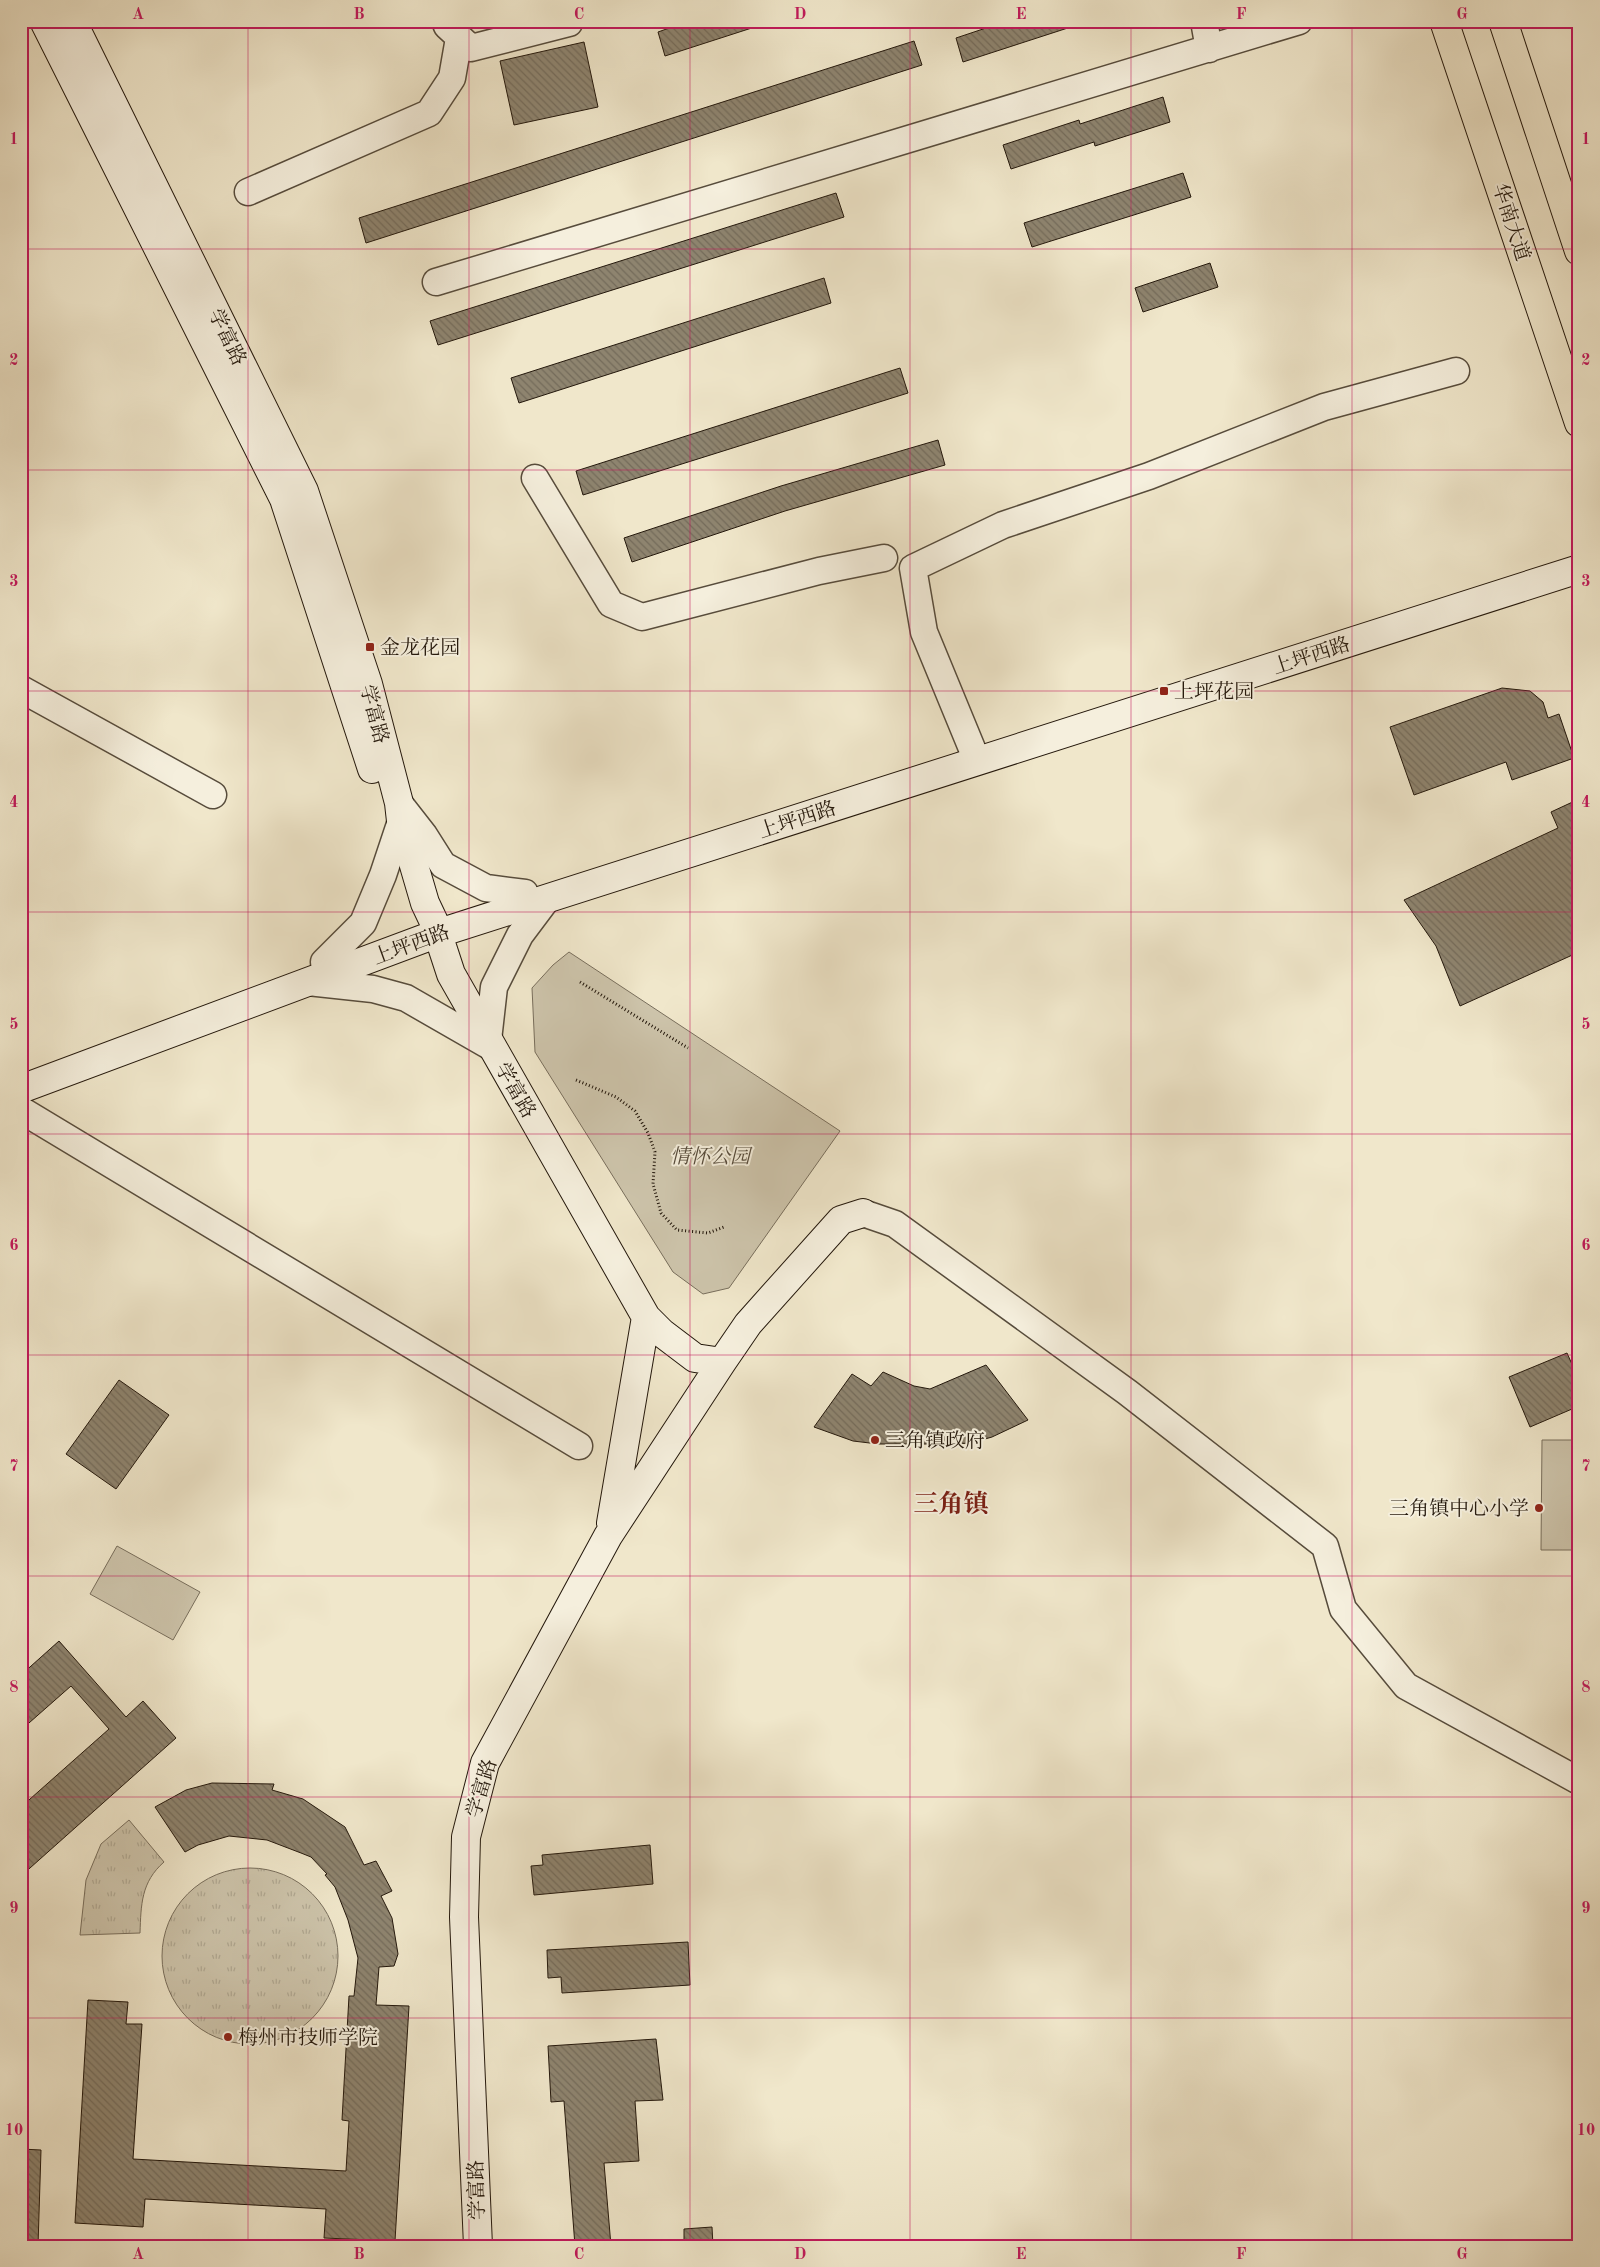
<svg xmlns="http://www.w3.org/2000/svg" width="1600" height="2267" font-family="'Old Standard TT','Noto Serif SC',serif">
<defs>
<pattern id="grass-tufts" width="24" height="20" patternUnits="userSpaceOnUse" patternTransform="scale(1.25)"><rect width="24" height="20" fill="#cdc4ab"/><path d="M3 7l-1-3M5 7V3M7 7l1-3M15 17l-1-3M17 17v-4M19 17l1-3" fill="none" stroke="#b0a892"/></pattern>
<pattern id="building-back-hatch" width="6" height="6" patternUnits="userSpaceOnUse" patternTransform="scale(1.25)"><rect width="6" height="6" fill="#8e846f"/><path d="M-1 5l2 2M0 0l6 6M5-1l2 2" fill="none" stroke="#746b5a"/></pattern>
</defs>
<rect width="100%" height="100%" fill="#f0e7cb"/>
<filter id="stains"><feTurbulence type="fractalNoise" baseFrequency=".004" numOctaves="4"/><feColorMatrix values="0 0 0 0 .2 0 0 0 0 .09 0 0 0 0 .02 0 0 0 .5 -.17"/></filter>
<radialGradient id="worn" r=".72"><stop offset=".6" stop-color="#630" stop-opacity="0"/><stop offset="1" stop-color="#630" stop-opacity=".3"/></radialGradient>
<path fill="url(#grass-tufts)" stroke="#786e5c" d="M129 1820 164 1862C141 1882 141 1905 140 1933L80 1935 86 1880 101 1844Z
M162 1956a88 88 0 1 1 176 0a88 88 0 1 1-176 0Z"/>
<path fill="#cdc4ab" stroke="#786e5c" d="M569 952 840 1131 729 1288 703 1294 673 1272 535 1052 532 988 553 965Z
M1542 1440H1579V1550H1541Z
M117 1546 200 1592 173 1640 90 1594Z"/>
<path fill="url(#building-back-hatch)" stroke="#24180c" d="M689 21H760L761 25 665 56 658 32Z
M1007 21H1076L1077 25 963 62 956 38Z
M914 41 922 65 366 243 359 218Z
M584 42 598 107 514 125 500 61Z
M1163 97 1170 122 1095 146 1094 142 1011 169 1003 145 1079 120 1080 124Z
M1183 173 1191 197 1032 247 1024 223Z
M836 193 844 217 438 345 430 321Z
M1210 263 1218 287 1143 312 1135 288Z
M824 278 831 303 519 403 511 378Z
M900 368 908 393 583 495 576 471Z
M938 440 945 465 785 511 632 562 624 538 781 486Z
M1502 688 1530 691 1543 702 1548 718 1559 714 1574 758 1512 780 1506 762 1414 795 1390 727Z
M1579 799V952L1460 1006 1436 946 1404 900 1558 828 1551 812Z
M1567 1353 1579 1380V1406L1530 1427 1509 1377Z
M986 1365 1028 1420 992 1437 971 1443 952 1444H878L853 1441 814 1427 852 1374 871 1386 883 1372 914 1386 930 1389Z
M119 1380 169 1415 116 1489 66 1454Z
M59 1641 126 1717 143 1701 176 1738 21 1876V1807L109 1729 71 1686 21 1730V1675Z
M212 1783 274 1784 272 1790 303 1799 345 1827 364 1865 376 1861 392 1891 381 1896 392 1918 398 1954 394 1966 379 1967 376 2005 409 2006 395 2241 324 2238 326 2209 145 2199 143 2227 75 2223 88 2000 128 2002 126 2024H142L133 2159 346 2171 349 2121 342 2120 349 1996H354L358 1958 348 1920 335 1887 325 1875 327 1874 311 1857 301 1853 267 1840 229 1836 198 1845 185 1852 155 1807 186 1790Z
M650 1845 653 1884 534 1895 531 1866 543 1865 542 1855Z
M688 1942 690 1985 562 1993 561 1977 548 1978 547 1950Z
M656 2039 663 2100 635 2101 639 2161 604 2163 611 2246H575L564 2101 551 2102 548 2046Z
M21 2149 41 2150 38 2246H21Z
M712 2227 713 2246H684V2229Z"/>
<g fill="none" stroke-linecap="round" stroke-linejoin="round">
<g stroke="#574c3c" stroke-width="29">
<path id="street" d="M445 21 447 26 471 48 569 23
M1204 21 1209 49
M248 192 429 113 452 78 459 38
M436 282 1299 21
M535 478 611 604 642 617 819 571 884 558
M21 689 213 795
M973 751 924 632 913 568 1003 525 1149 476 1324 407 1456 371
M399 803 424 835 443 865 486 888 525 893
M324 962 363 923 383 875 401 821
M308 982 373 989 406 998 493 1048
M488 1040 494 987 520 935 547 899
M21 1110 579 1446
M863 1213 895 1224 1127 1392 1325 1546 1343 1609 1406 1686 1579 1781"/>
</g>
<g stroke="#24180c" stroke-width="30">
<path id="secondary" d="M44 21 284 499 372 769
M72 21 304 491 368 684 399 803 401 821 425 903 434 922 451 974 646 1317 662 1333 695 1358 722 1362
M21 1089 436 934 1579 569
M611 1523 646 1317
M478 2246 464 1917 466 1837 485 1763 608 1536 722 1362 748 1324 841 1220 863 1213"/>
</g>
<g stroke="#24180c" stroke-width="30">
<path id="primary" d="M1444 21 1579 423
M1503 21 1579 251"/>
</g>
<path stroke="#24180c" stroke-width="3" stroke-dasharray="1 2.5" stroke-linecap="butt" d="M580 982 688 1048
M576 1080 616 1097 635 1111 648 1133 655 1152 653 1184 661 1213 677 1230 708 1233 724 1227"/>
<use href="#street" stroke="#f5efdd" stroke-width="26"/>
<use href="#secondary" stroke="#f5efdd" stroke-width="28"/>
<use href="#primary" stroke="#f0e7cb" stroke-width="28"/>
</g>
<path fill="none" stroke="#c2185b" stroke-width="1" stroke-opacity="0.55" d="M248 21V2246M469 21V2246M690 21V2246M910 21V2246M1131 21V2246M1352 21V2246M21 249H1579M21 470H1579M21 691H1579M21 912H1579M21 1134H1579M21 1355H1579M21 1576H1579M21 1797H1579M21 2018H1579"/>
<g fill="#8f2418" stroke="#f5efdd" stroke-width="2">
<rect x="365" y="642" width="10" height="10" rx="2.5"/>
<rect x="1159" y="686" width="10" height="10" rx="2.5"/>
<circle cx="875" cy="1440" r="5"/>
<circle cx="1539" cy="1508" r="5"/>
<circle cx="228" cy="2037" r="5"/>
</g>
<g text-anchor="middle" stroke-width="4" stroke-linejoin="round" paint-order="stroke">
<g font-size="20" fill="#24180c" stroke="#f5efdd">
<text transform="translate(1512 222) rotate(72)" y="7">华南大道</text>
<text transform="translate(228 337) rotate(64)" y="7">学富路</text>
<text transform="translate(1311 655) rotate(-18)" y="7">上坪西路</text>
<text transform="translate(375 714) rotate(75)" y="7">学富路</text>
<text transform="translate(797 819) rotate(-18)" y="7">上坪西路</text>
<text transform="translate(411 944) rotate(-20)" y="7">上坪西路</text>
<text transform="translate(516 1090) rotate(60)" y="7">学富路</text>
<text transform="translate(481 1788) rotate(-73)" y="7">学富路</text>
<text transform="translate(476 2190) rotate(-92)" y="7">学富路</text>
</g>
<g font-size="20" fill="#24180c" stroke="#f5efdd" text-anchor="start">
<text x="380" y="654">金龙花园</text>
<text x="1174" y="698">上坪花园</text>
<text x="885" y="1447">三角镇政府</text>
<text x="1529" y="1515" text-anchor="end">三角镇中心小学</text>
<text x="238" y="2044">梅州市技师学院</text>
</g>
<g font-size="20" font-style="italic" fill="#574c3c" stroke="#f5efdd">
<text x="710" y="1163">情怀公园</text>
</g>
<g font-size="25" font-weight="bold" fill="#7a1f14" stroke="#f5efdd">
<text x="951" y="1512">三角镇</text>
</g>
</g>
<rect width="1600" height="2267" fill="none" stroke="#f0e7cb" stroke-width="55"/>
<rect x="28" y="28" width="1544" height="2212" fill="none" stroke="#c2185b" stroke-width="2"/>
<g font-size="16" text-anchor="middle" font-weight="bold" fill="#c2185b">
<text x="138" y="19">A</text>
<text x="359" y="19">B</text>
<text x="579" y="19">C</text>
<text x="800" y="19">D</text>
<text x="1021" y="19">E</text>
<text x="1241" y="19">F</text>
<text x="1462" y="19">G</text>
<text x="14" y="144">1</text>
<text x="1586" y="144">1</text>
<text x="14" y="365">2</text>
<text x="1586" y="365">2</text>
<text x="14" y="586">3</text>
<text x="1586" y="586">3</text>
<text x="14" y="807">4</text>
<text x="1586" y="807">4</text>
<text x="14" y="1029">5</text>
<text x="1586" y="1029">5</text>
<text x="14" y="1250">6</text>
<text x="1586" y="1250">6</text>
<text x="14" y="1471">7</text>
<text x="1586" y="1471">7</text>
<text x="14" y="1692">8</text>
<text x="1586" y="1692">8</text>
<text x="14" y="1913">9</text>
<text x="1586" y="1913">9</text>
<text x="14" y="2135">10</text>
<text x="1586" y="2135">10</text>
<text x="138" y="2259">A</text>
<text x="359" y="2259">B</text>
<text x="579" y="2259">C</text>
<text x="800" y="2259">D</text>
<text x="1021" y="2259">E</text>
<text x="1241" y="2259">F</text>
<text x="1462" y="2259">G</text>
</g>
<rect width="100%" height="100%" filter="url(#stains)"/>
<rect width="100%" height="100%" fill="url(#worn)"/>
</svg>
